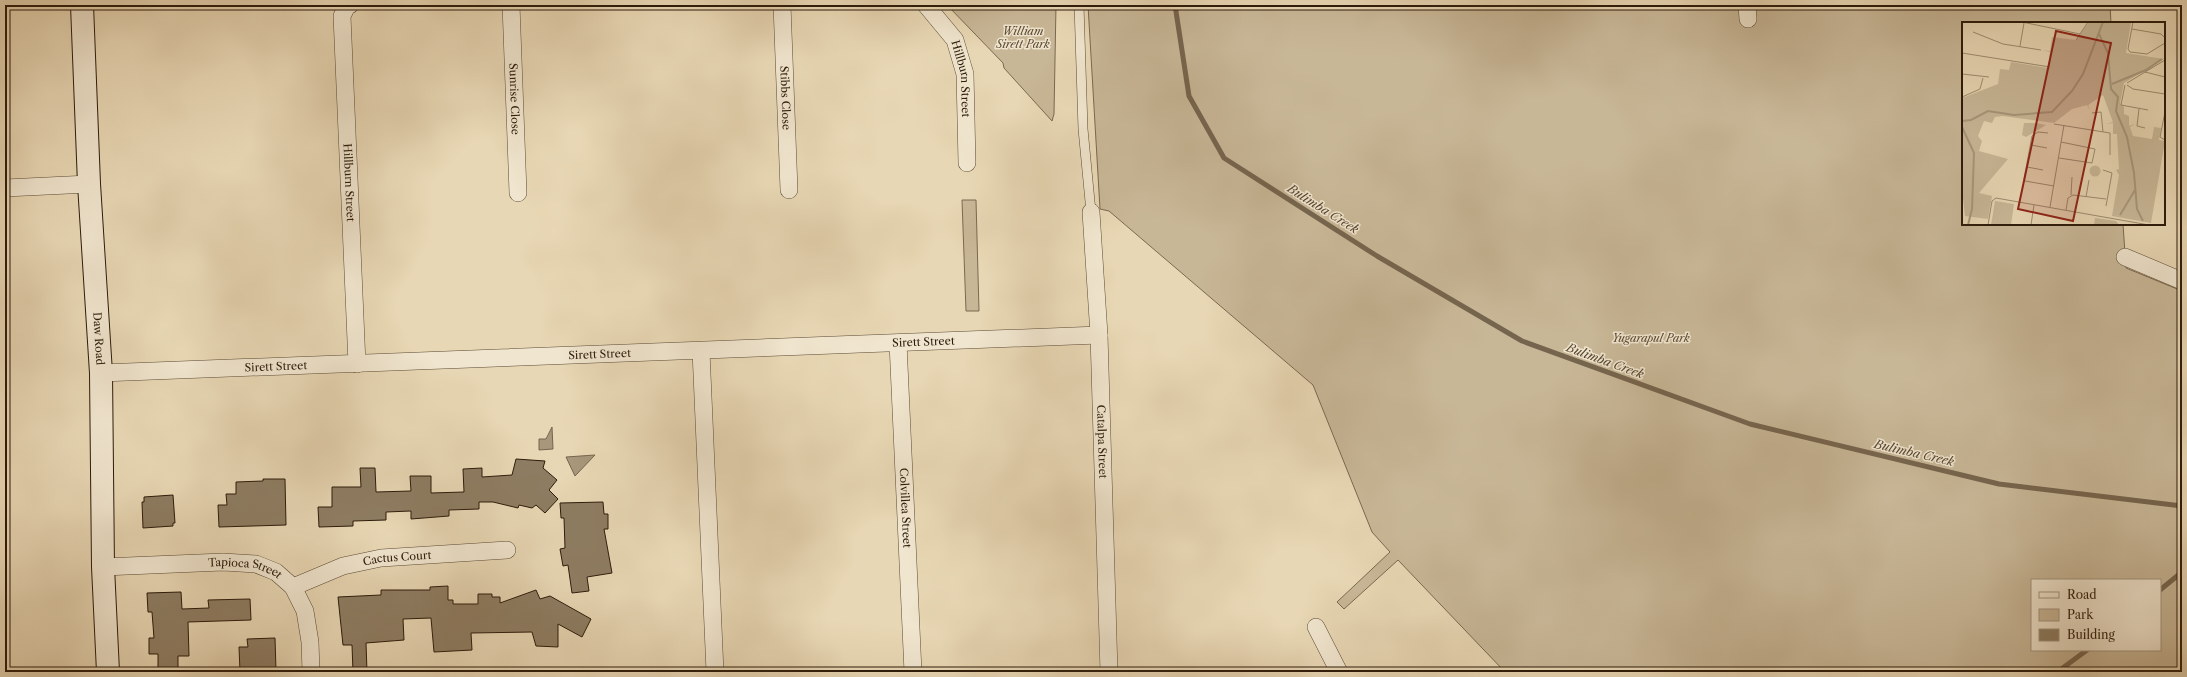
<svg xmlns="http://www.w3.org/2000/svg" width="2187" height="677" font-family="'Libre Caslon Text',serif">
<rect width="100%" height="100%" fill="#e8d7b4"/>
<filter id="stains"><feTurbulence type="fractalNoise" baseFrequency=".005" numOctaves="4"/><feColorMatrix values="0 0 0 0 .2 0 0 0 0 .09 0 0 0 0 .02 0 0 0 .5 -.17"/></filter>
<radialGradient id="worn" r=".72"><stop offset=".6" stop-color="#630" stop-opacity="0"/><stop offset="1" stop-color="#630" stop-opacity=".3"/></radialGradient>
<path fill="#c8b797" stroke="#7a6951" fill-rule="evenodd" d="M947 5H1056L1054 114 1052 121 1004 68 1003 63Z
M1088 5H2110L2111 23H1963V224H2123L2126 268 2182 291V672H1505L1398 560 1344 609 1337 602 1390 552 1372 532 1313 385 1109 211 1100 209ZM2032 580H2160V650H2032Z
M962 200H976L979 311H966Z"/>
<path fill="#a8977b" stroke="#76654e" d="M552 427 553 449 539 450V439H546Z
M595 455 575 476 566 457Z"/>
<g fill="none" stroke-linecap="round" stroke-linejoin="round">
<path stroke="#76654e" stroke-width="5" d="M1175 5 1189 96 1224 158 1377 256 1522 341 1750 424 1999 484 2182 506
M2160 590 2182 572
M2053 672 2060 670 2087 650"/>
</g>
<path fill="#8e7d63" stroke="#2c1b0b" d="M516 459 545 461 543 468 557 480 549 490 558 499 545 513 536 505 532 508 519 505 518 508 493 502H479V509L449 510V516L411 519V511L386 512V520L353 521V526L319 527 318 507H332V487H361L360 468H375L376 492 411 491 410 476H431V493L464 492 463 469 482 468V477L512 475Z
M263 479H285L286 525 219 527 218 505H227L226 494H236V482L263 481Z
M173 495 175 523H173V526L143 528 142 502H144V497Z
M603 502 604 514H608V529H604L612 573 587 577 589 591 572 593 568 565 563 566 560 549 565 548 564 518H561L560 503Z
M448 586V600H453V604H478V594H492V597H500V603L536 590 540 599 550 596 591 619 582 637 558 624V647L536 646 532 632 471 633 472 650 434 652 431 618 403 619 404 640 366 643 367 672H353L352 645H343L338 597 381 595V590H430V587Z
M181 592 182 609 209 608 208 600 250 599 251 620 188 622 189 656H178V668L158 669V654H149V638H154L152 612H148L147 593Z
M275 638 276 671 240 672 239 647H248L247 639Z"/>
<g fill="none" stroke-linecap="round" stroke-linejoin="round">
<g stroke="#5b4a35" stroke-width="10">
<path id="lane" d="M1079 5 1083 129 1091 212"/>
</g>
<g stroke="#5b4a35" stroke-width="18">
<g id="street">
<path id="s1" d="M350 5 347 6 342 16 357 364"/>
<path id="s2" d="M511 5 518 193"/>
<path id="s3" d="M782 5 789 190"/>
<path id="s4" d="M926 5 955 40 965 74 967 163"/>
<path d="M1747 5 1748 19"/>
<path d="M5 188 89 184"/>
<path id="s5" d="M1091 212 1099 335 1109 672"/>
<path d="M2125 257 2182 281"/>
<path id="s6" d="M898 343 913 672"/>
<path d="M701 351 715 672"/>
<path id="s7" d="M101 373 1099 335"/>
<path id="s8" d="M103 567 223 562 256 564 276 572 293 587 305 611 310 642 311 672"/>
<path id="s9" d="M293 587 343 566 381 558 507 550"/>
<path d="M1316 627 1339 672"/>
</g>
</g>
<g stroke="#2c1b0b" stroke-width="24">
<g id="secondary">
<path id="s10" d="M82 5 89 184 101 373 103 567 108 672"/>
</g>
</g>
<use href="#lane" stroke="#f0e5ce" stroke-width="9"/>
<use href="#street" stroke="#f0e5ce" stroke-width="17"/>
<use href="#secondary" stroke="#f0e5ce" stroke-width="22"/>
</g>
<g text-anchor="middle" stroke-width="3" stroke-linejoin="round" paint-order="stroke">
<g font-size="11" font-style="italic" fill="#5b4a35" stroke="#f0e5ce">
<text x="1023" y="35">William<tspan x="1023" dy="13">Sirett Park</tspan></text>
<text x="1651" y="342">Yugarapul Park</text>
</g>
<g font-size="11" fill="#2c1b0b" stroke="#f0e5ce">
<text dy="4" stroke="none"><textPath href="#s4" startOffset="85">Hillburn Street</textPath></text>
<text dy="4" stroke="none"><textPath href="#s3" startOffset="93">Stibbs Close</textPath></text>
<text dy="4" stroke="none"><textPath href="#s2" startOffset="94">Sunrise Close</textPath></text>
<text dy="4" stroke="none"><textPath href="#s1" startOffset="181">Hillburn Street</textPath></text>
<text dy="4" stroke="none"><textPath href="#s10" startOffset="334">Daw Road</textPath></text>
<text dy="4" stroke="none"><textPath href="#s7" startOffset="823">Sirett Street</textPath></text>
<text dy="4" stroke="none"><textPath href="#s7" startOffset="499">Sirett Street</textPath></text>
<text dy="4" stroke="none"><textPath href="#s7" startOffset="175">Sirett Street</textPath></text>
<text dy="4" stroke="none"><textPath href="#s5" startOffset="230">Catalpa Street</textPath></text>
<text dy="4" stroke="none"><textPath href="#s6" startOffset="165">Colvillea Street</textPath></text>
<text dy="4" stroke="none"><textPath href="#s9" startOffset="109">Cactus Court</textPath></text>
<text dy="4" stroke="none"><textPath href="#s8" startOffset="143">Tapioca Street</textPath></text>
</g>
<g font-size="12" font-style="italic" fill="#574632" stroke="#f0e5ce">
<text transform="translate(1323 209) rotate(32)" y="4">Bulimba Creek</text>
<text transform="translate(1605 361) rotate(20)" y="4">Bulimba Creek</text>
<text transform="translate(1914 453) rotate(13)" y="4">Bulimba Creek</text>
</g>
</g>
<g transform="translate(1962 22)">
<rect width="203" height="203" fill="#e8d7b4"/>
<path d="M127 0H169L164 31 202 37 162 61 158 81 162 85V92L167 94V104L173 102 168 105 171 114 190 117 192 105 199 106 197 118 203 119 189 201 150 194 157 153 154 148 157 147 155 112H151V101L143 102 151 100 141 73 126 83 128 88 125 83 110 87 92 101 41 94 33 95 30 101 22 99 16 114 20 119 17 129 46 137 17 171 30 174 26 197 3 194 0 167V76L36 62 38 47 47 48 49 40 86 46 88 30 80 28 88 29 90 15 114 18ZM62 101H74L84 103 64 115 60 113ZM127.5 149a5.5 5.5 0 1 1 11 0a5.5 5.5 0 1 1-11 0ZM33 179 52 182 49 203H29ZM133 196 154 199 157 203H132Z" fill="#c8b797"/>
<path fill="none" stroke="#a8977b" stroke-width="2" d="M137 12 146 31 149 67 156 75 154 89 165 115 172 151 175 187 181 199M150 62 184 48 200 37M0 99 9 98 26 89 52 93 90 90 110 69 121 52 141 0M0 105 12 131 10 187 6 203M158 193 173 168"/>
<path fill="none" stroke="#9d8c70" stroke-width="1" d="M60 0 118 12M171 0 166 27 168 30 185 32 203 21M170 7 199 12 203 16M11 10 41 22 79 28M114 18 126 0M58 24 62 1M0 31 88 45M183 50 203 55M0 52 27 55M165 61 203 38M163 63 159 83 186 88M165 63 171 67 203 72M0 75 18 67 21 56M177 87 175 104 183 106M203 90 198 115 203 118M130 91 139 90 141 110M92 102 148 111V133M86 111 76 110 70 114 62 157 63 159 92 164M69 123 85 126M97 136 130 141 133 127 99 120M65 145 81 148M141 148 150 151 144 184M109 173 110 155M124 175 127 158M88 185 102 103M104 188 106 176 111 173 144 177M26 203 30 179 34 176 187 203M69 203 72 183"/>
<path fill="#8f2418" fill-opacity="0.15" stroke="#8f2418" stroke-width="2" d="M94 9 149 21 111 199 56 187Z"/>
<rect width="203" height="203" fill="none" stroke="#2c1b0b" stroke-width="2"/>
</g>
<rect width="2187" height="677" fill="none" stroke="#e8d7b4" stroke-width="20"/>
<rect x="6" y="6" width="2175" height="665" fill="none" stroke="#2c1b0b" stroke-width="2"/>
<rect x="10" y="10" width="2167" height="657" fill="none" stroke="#2c1b0b"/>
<rect x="2031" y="579" width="130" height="72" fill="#f0e5ce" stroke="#a29480"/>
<rect x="2039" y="592" width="20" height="6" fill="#f0e5ce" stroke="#a29480"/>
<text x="2067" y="599" font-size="12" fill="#2c1b0b">Road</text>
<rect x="2039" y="609" width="20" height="12" fill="#c8b797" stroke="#a29480"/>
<text x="2067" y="619" font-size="12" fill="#2c1b0b">Park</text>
<rect x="2039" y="629" width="20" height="12" fill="#8e7d63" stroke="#a29480"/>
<text x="2067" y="639" font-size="12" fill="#2c1b0b">Building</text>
<rect width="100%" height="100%" filter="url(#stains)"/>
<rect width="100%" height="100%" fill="url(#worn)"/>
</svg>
